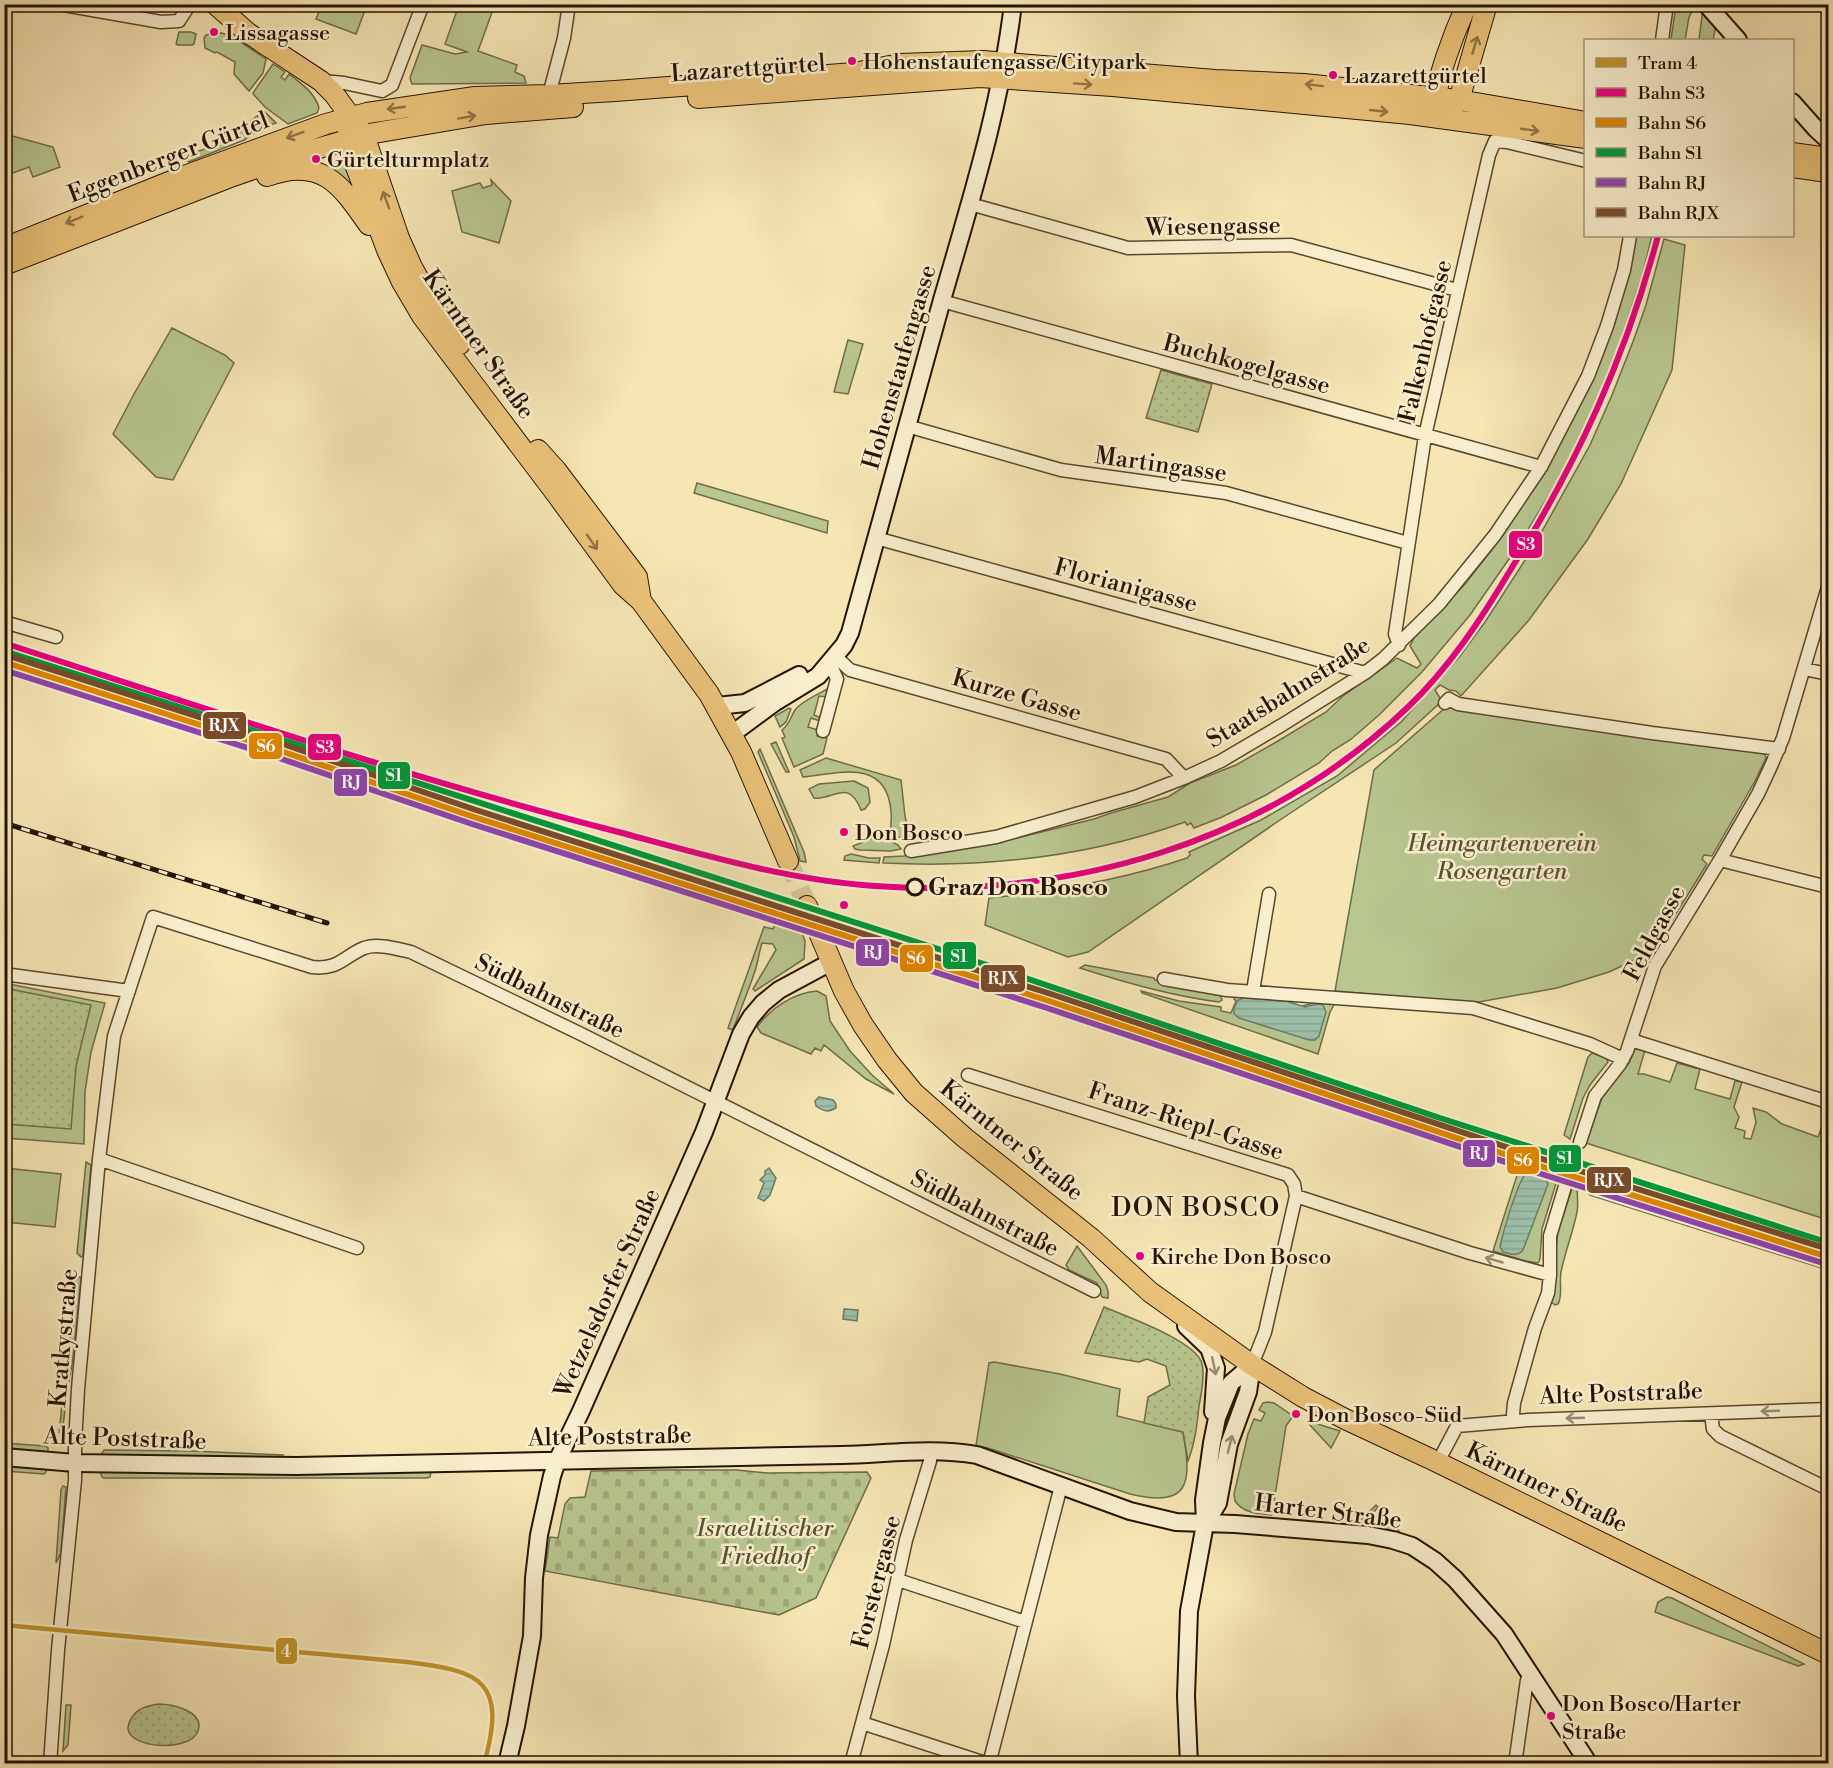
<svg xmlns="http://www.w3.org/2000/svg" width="1833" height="1768" font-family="'Libre Bodoni',serif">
<defs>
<pattern id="cemetery-stones" width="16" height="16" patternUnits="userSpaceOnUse" patternTransform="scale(1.5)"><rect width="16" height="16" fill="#b8c690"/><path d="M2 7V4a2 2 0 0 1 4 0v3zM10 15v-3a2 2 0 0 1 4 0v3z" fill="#9ea97a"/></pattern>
<pattern id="park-dots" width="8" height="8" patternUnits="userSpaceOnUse" patternTransform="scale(1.5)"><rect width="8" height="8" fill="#b8c690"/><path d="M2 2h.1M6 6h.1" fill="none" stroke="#9ea97a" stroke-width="1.8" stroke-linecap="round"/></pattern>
<pattern id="water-rules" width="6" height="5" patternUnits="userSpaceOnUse" patternTransform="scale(1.5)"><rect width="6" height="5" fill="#9dc0aa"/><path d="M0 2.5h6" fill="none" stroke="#87a490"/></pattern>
</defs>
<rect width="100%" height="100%" fill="#f6e6b4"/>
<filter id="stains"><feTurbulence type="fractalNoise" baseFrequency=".00333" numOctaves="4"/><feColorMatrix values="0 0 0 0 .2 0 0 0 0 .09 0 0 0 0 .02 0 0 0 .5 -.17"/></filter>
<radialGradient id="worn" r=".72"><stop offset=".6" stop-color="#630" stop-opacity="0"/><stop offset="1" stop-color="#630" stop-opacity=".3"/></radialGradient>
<path fill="#b8c690" stroke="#6e6c48" stroke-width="1.5" d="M495 4 478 51 517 65 515 72 524 76 526 83 412 84 410 78 422 45 455 54 467 52 445 44 459 5Z
M322 5H367L356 34 316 19Z
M1676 5H1693L1692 12 1689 17 1685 40H1671Z
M1703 8 1716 26 1713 40H1699Z
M179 32H191L196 34 194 44 192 45H178L176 44Z
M221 33 230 35 266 59 263 73 249 91 234 74 235 62 217 52 215 53 205 48 204 38 206 35Z
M273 64 285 72 281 77 285 80 289 74C301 83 315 93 319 108L317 113 288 124 265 107 254 95 253 93Z
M264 111 276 123 263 127 244 140 189 162 179 156 175 151 182 148 186 156 223 142Z
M5 134 53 147 60 167 33 177 29 167 5 176Z
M344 158 353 183 352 185 330 170 335 159Z
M491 180 511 201 499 243 462 232 452 191 480 183 483 188 492 185Z
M1636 236H1652L1642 276 1620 343 1593 410 1573 452 1554 487 1518 546 1470 615 1422 672 1379 715 1350 740 1332 751 1319 763 1266 795 1222 817 1194 828 1191 823 1187 825 1185 822C1088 857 986 868 883 863L884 857 904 856 1017 838 1094 819 1111 813 1168 797 1190 783 1236 765 1278 741 1326 712 1343 696 1397 658 1417 668 1421 664 1410 646 1414 638 1465 584 1494 547 1562 439 1613 328Z
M1664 239 1685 245 1672 370 1621 484 1588 539 1529 620 1461 696 1456 691 1449 690 1440 685 1435 690 1442 701 1396 743 1280 820 1088 952 1068 957 985 925 989 898C1057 891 1122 880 1187 858L1190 855 1189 852 1261 820 1337 776 1401 722 1460 656 1485 622 1531 551 1590 445 1612 395 1634 339 1646 305Z
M172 328 225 355 234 363 173 480 156 477 113 434 134 394Z
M848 340 863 344 848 394 834 392Z
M697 483 828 521 827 533 694 493Z
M833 686 827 697 819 696 814 715 819 717 820 721 811 718 808 727 818 730 817 736 827 738 823 754 794 767 782 738 785 737 782 730C790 724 790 718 795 710 801 701 823 692 833 686Z
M1446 707 1533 721 1764 751 1766 758 1755 781 1712 856 1704 855 1702 859 1707 864 1652 952 1609 972 1557 988 1473 1003 1335 991 1374 770Z
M789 708 791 709 786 722 780 727 775 716Z
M776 742 789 772H786L771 744Z
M760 749 804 852 806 862 800 861 794 837 758 752Z
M826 758 901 780 905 816 910 839 904 841C884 827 893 831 891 811 886 758 840 773 803 777L800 770Z
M854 781 868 788 870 802 865 809 861 810C848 777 833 801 814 798L809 789 819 784Z
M880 835 898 845 901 849 891 851 860 850 855 849 853 846Z
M851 854 869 858H880L879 863 844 860 845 856Z
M776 922H779L801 930 805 941 804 959 755 991 753 989 776 950 773 944 762 943C759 952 758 962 755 971 748 992 740 1010 733 1030L728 1028 764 927 773 929Z
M1085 965 1154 978 1155 980 1220 994 1222 1000 1219 1002C1171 996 1126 983 1080 968Z
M4 983 105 1003 91 1052 85 1092 84 1144 5 1138Z
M817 991 826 996 830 1021 850 1051 872 1075 894 1094 866 1079 824 1045 821 1051 815 1048 811 1054 761 1033 757 1027C771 1008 793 993 817 991Z
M1141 991 1179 1001 1221 1007V1011L1231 1013 1236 1001 1234 999 1238 996 1300 1000 1288 1003 1295 1008 1321 1001 1335 1003 1330 1012 1318 1054 1142 993Z
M1635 1049 1645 1050 1638 1074H1644L1670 1082 1677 1063 1700 1069 1695 1089 1730 1099 1735 1081 1742 1082 1734 1107 1739 1117 1735 1128 1745 1131 1744 1138 1751 1139 1756 1122 1753 1108 1766 1112 1782 1124 1818 1137 1822 1126 1827 1128 1828 1123V1220L1586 1143 1602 1098 1629 1063Z
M1592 1053 1606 1058 1608 1062 1590 1085 1583 1098 1570 1139 1564 1135 1588 1057Z
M86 1162 91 1165 83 1256 81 1257 77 1253Z
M1520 1166 1558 1177 1542 1229 1540 1259 1538 1263 1525 1261 1493 1251Z
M5 1168 61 1174 55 1227 5 1222Z
M1574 1182 1578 1184C1576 1194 1579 1203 1577 1212 1573 1232 1565 1252 1561 1272 1559 1282 1563 1296 1558 1304L1555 1305 1550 1301 1558 1232Z
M1589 1189 1737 1236 1745 1241 1828 1266V1270L1590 1195 1588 1193Z
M1077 1246 1106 1285 1108 1291V1298L1102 1297 1097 1283 1069 1270 1066 1265Z
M79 1277H81L73 1359 67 1392 63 1427 59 1433 63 1395 68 1364 75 1281Z
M994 1362 1060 1374 1120 1389 1117 1416 1183 1432C1192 1484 1190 1508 1130 1494L988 1448 976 1446 989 1363Z
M1268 1402 1274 1403 1293 1416 1286 1426 1272 1515C1258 1514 1243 1513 1235 1501L1234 1494 1248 1434 1254 1419 1261 1421 1265 1413 1259 1410 1263 1403Z
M1311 1422 1340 1431 1331 1448 1309 1424Z
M4 1443 45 1446 48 1448V1452L5 1449Z
M104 1450 191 1451 283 1455 278 1461 190 1456H100Z
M4 1465 47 1468 46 1472 44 1474 5 1471Z
M100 1472H431L430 1477 427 1478H104L102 1477Z
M63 1486 66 1487 61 1553 56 1563 61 1490Z
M1376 1505 1378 1507 1373 1513 1384 1523 1391 1522 1399 1531V1533L1356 1525Z
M1667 1597 1672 1598 1804 1664 1798 1666 1655 1612 1658 1602Z
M66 1705H71L68 1745 63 1751Z"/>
<path fill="url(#cemetery-stones)" stroke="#6e6c48" stroke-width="1.5" d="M663 1470H737L767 1473 867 1472 871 1478 816 1598 779 1615 545 1571 550 1537 558 1538 565 1504 570 1498 585 1497 591 1471Z"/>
<path fill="url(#park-dots)" stroke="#6e6c48" stroke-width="1.5" d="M1161 370 1212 384 1198 432 1146 418Z
M4 988 91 1005 76 1066 71 1129 5 1124Z
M1104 1307C1125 1316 1197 1341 1202 1364 1205 1374 1201 1396 1199 1406 1197 1425 1195 1443 1188 1461L1183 1432 1144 1423 1148 1397 1170 1385 1166 1366 1147 1359 1139 1362 1085 1353Z
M158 1704C172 1704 205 1711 198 1731 190 1755 112 1748 131 1719 137 1708 147 1706 158 1704Z"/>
<path fill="url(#water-rules)" stroke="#6d7a66" stroke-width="1.5" d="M1244 998 1286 1001 1305 1007 1318 1004 1323 1005 1326 1012 1319 1036 1315 1040H1309L1239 1018 1234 1014V1008L1238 1000Z
M819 1097 833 1100 836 1104V1108C828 1113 823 1111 816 1106L815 1101Z
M769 1168 776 1178 770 1195 764 1201 758 1198 764 1183 760 1180 765 1175V1171Z
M1528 1171 1545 1177 1548 1184 1523 1250C1517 1257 1511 1254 1503 1252L1500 1247C1503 1232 1518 1179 1528 1171Z
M844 1309 858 1310 857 1321 843 1319Z"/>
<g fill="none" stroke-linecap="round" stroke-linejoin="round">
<path stroke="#d7c699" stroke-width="12" stroke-dasharray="12 6" stroke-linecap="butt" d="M1567 1180 1580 1142"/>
<path stroke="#d7c699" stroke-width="20" stroke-dasharray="20 10" stroke-linecap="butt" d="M788 861 807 906"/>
<g stroke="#59472d" stroke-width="15">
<path id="street" d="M58 4 161 22 179 21 190 4
M1662 40 1667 4
M322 81 344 83 382 91 392 85 423 4
M549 95 564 38 569 4
M970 204 1128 248 1291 245 1457 290
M942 301 1541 467
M907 426 1061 470 1226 493 1408 543
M876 538 1365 673
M4 622 56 637
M1399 645 1395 634 1425 436 1489 155 1495 141 1507 142 1586 161
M835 656 850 670 1166 759 1184 778
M1804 669 1828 674
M1445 703 1449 699 1458 704 1652 733 1779 749
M823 731 837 679 829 662
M911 851 996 837 1135 797 1184 778 1221 761 1282 725 1365 673 1383 659 1439 604 1495 535 1541 467 1588 376 1607 326 1624 270 1630 236
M1720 860 1828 887
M4 974 129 991
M1164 979 1227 990 1473 1008 1590 1044 1623 1059
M1253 991 1269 894
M1631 1040 1828 1102
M968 1075 1288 1175 1294 1184 1296 1196 1265 1332 1252 1365
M1580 1142 1595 1096 1620 1064 1627 1051 1655 966 1720 860 1758 794 1771 766 1783 738 1828 587
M99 1159 357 1248
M1296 1196 1470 1253 1550 1275
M1711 1414 1713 1429 1720 1436 1828 1489
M1514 1421 1513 1414 1514 1403 1535 1328 1548 1293 1550 1275V1236L1567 1180
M1438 1462 1457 1426 1528 1420 1828 1409
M898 1580 1025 1622
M862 1723 988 1764
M50 1764 58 1650 75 1480V1444L78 1389 99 1159 114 1036 153 917 312 967C338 970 343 957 364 948 378 943 397 949 411 952L579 1033 1094 1291
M851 1764 883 1645 906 1540 930 1461V1451
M989 1764 1061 1486
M1515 1764 1527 1680 1532 1676"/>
</g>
<g stroke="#251200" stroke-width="20">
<path id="secondary" d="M1706 4 1738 40
M1792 102 1816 129 1828 140
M717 706 745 703 799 675
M732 734 774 703 818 676 844 645 850 633C881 522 911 411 942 300 970 203 1001 105 1013 4
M1186 1326 1209 1348 1216 1368 1213 1412
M4 1457 75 1463 296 1466 842 1455C886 1454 933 1447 977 1455L1130 1511 1176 1522 1235 1524 1368 1535 1393 1540 1412 1546 1435 1561 1455 1579 1504 1634 1589 1764
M1205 1524 1218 1503 1229 1444 1248 1392 1252 1365
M507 1764 516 1726 532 1636 534 1578 539 1535 552 1476 557 1461 581 1411 704 1132 741 1034 751 1017 763 1003 779 990 831 962
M1189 1764 1186 1696 1189 1611 1205 1524 1204 1500 1212 1443 1217 1418 1231 1383 1252 1365"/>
</g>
<g stroke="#251200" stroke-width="22">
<path id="primary" d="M215 4 248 33 321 81 334 94 364 135 399 238 412 267 436 310 460 344
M698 98 980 77 1113 86 1410 114 1586 138
M1451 109 1459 100 1487 4
M1437 110C1431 89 1457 26 1467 4
M349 128 347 140 350 151 387 250 402 282 422 316 557 495 623 585 641 601 709 694 741 752 788 861
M1792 153 1828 158
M1792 167 1828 172
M267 176C322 156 341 185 369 225
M4 248 179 178 326 124 367 113 475 97 549 95 615 91 854 73 900 64 983 61 1215 80 1304 84 1459 100 1586 122
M4 265 233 176 285 158 347 140 374 133 486 114 573 107
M538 450 556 470 637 577 641 601
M807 906 809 911
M820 935 844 991 863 1025 887 1060 914 1093 965 1138 1091 1238 1150 1292 1252 1365 1303 1397 1345 1419 1433 1460 1828 1654"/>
</g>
<use href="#street" stroke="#f9efce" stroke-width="12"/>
<use href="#secondary" stroke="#f9efce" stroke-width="16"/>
<use href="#primary" stroke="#ebc37a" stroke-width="20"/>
<g stroke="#251200" stroke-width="5">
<path id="rail" d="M4 823 327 923"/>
</g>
<use href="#rail" stroke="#f9efce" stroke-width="3" stroke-dasharray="9" stroke-linecap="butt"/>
<g stroke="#f9efce" stroke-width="10">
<path id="rail-1" d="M4 643C204 708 403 776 607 829 694 852 784 880 875 886 1069 899 1265 844 1408 707 1449 668 1482 618 1511 569 1578 461 1625 359 1658 236"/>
</g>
<g stroke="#f9efce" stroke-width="10">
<path id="rail-2" d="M4 662 275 749 474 817 1049 1001 1537 1165 1828 1257"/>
</g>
<g stroke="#f9efce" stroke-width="10">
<path id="rail-3" d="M4 651 954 954 1440 1118 1826 1242"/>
</g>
<g stroke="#f9efce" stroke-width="10">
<path id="rail-4" d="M4 670 273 756 472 824 1047 1008 1535 1172 1826 1264"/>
</g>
<g stroke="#f9efce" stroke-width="10">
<path id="rail-5" d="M6 655 277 742 476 810 1051 994 1539 1158 1828 1249"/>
</g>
<use href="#rail-1" stroke="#e6007e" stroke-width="6"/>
<use href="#rail-2" stroke="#de8500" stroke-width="6"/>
<use href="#rail-3" stroke="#00983a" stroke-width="6"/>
<use href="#rail-4" stroke="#8e44ad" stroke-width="6"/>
<use href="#rail-5" stroke="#7a4b2a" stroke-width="6"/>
<g stroke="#f9efce" stroke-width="9">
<path id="tram-1" d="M4 1625 407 1662C483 1671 507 1682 484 1764"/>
</g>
<use href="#tram-1" stroke="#c29327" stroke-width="4.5"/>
</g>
<defs><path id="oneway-shaft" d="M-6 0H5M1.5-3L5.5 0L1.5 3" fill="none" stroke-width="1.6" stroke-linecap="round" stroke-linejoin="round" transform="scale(1.5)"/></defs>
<g stroke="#927343">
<use href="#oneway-shaft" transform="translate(1475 45) rotate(-73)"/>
<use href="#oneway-shaft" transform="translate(1083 84) rotate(4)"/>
<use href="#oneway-shaft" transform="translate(1314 85) rotate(-173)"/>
<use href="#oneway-shaft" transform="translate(396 108) rotate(172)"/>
<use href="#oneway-shaft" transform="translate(1379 111) rotate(6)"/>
<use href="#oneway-shaft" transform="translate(467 117) rotate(-10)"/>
<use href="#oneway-shaft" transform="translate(1530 130) rotate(8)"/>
<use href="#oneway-shaft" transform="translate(295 135) rotate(160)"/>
<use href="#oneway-shaft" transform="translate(386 200) rotate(-110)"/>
<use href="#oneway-shaft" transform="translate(74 220) rotate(158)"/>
<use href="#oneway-shaft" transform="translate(592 542) rotate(55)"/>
</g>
<g stroke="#9a8c71">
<use href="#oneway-shaft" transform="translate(1494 1260) rotate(-164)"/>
<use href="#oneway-shaft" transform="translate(1214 1366) rotate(78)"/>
<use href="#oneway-shaft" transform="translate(1770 1411) rotate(178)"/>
<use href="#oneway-shaft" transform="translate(1575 1418) rotate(178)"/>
<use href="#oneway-shaft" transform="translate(1230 1444) rotate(-76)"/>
</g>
<g fill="#e5007d" stroke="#f9efce" stroke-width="2">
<circle cx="214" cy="32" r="5"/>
<circle cx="852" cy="61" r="5"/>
<circle cx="1333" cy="75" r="5"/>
<circle cx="316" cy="159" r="5"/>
<circle cx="844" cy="832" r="5"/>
<circle cx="844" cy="905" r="5"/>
<circle cx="1140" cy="1256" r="5"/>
<circle cx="1296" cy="1414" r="5"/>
<circle cx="1551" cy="1716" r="5"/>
</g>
<circle fill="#f9efce" stroke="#251200" stroke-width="3" cx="915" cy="887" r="8"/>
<g text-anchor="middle" stroke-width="5" stroke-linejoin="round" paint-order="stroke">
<g font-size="22" fill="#251200" stroke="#f9efce" text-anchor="start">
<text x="225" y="40">Lissagasse</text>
<text x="863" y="69">Hohenstaufengasse/Citypark</text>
<text x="1344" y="83">Lazarettgürtel</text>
<text x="327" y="167">Gürtelturmplatz</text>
<text x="855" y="840">Don Bosco</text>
<text x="1151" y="1264">Kirche Don Bosco</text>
<text x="1307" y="1422">Don Bosco-Süd</text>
<text x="1562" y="1711">Don Bosco/Harter<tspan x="1562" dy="28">Straße</tspan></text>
</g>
<g font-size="24" fill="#251200" stroke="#f9efce">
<text transform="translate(748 68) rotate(-4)" y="8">Lazarettgürtel</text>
<text transform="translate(168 157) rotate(-21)" y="8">Eggenberger Gürtel</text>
<text transform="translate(1213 226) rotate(-1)" y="8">Wiesengasse</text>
<text transform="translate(1425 341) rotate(-77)" y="8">Falkenhofgasse</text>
<text transform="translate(479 344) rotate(55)" y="8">Kärntner Straße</text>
<text transform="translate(1247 364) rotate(15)" y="8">Buchkogelgasse</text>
<text transform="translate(899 367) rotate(-74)" y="8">Hohenstaufengasse</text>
<text transform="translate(1161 464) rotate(8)" y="8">Martingasse</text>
<text transform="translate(1126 585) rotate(15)" y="8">Florianigasse</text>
<text transform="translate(1288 692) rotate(-32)" y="8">Staatsbahnstraße</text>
<text transform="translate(1017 695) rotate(16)" y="8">Kurze Gasse</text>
<text transform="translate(1654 933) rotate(-62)" y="8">Feldgasse</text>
<text transform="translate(550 996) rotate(26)" y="8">Südbahnstraße</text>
<text transform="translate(1186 1121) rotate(18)" y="8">Franz-Riepl-Gasse</text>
<text transform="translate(1012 1140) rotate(39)" y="8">Kärntner Straße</text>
<text transform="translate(985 1213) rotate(27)" y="8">Südbahnstraße</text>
<text transform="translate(607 1293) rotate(-66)" y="8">Wetzelsdorfer Straße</text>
<text transform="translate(63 1338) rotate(-85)" y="8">Kratkystraße</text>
<text transform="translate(1621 1393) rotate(-2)" y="8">Alte Poststraße</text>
<text transform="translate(610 1436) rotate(-1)" y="8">Alte Poststraße</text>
<text transform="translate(125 1438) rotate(2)" y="8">Alte Poststraße</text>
<text transform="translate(1547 1487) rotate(26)" y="8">Kärntner Straße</text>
<text transform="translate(1328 1511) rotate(7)" y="8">Harter Straße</text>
<text transform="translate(876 1582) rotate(-76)" y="8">Forstergasse</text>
</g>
<g font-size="24" font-style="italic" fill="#585132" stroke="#f9efce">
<text x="1502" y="851">Heimgartenverein<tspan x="1502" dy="28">Rosengarten</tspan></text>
<text x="765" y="1536">Israelitischer<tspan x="765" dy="28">Friedhof</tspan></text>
</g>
<g font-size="24" font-weight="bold" fill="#251200" stroke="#f9efce" text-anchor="start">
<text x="928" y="895">Graz Don Bosco</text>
</g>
<g font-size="26" letter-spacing="1.5" fill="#251200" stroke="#f9efce">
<text x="1196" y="1216">DON BOSCO</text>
</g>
</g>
<g stroke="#f9efce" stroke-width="2">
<rect x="1508" y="530" width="35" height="29" rx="6" fill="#e6007e"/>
<rect x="202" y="711" width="45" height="29" rx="6" fill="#7a4b2a"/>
<rect x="248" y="732" width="35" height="28" rx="6" fill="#de8500"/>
<rect x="307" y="733" width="35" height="28" rx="6" fill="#e6007e"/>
<rect x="377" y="761" width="34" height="29" rx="6" fill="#00983a"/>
<rect x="333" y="768" width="35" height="29" rx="6" fill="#8e44ad"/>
<rect x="855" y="938" width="35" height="29" rx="6" fill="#8e44ad"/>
<rect x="942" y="941" width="35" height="29" rx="6" fill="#00983a"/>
<rect x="899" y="944" width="35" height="29" rx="6" fill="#de8500"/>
<rect x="980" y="964" width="46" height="29" rx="6" fill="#7a4b2a"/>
<rect x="1462" y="1139" width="34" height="29" rx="6" fill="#8e44ad"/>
<rect x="1548" y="1144" width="34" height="29" rx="6" fill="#00983a"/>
<rect x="1506" y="1146" width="34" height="29" rx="6" fill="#de8500"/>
<rect x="1586" y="1166" width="46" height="28" rx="6" fill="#7a4b2a"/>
<rect x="275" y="1637" width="23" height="28" rx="6" fill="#c29327"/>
</g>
<g font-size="16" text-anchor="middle" font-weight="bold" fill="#fff">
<text x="1526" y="550">S3</text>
<text x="224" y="731">RJX</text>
<text x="266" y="752">S6</text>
<text x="325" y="753">S3</text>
<text x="394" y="781">S1</text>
<text x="351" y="788">RJ</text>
<text x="873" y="958">RJ</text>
<text x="959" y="962">S1</text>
<text x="916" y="964">S6</text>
<text x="1003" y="984">RJX</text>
<text x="1479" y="1159">RJ</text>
<text x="1565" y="1164">S1</text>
<text x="1523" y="1166">S6</text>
<text x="1609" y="1186">RJX</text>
<text x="286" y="1657">4</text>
</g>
<rect width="1833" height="1768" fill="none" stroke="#f6e6b4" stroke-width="24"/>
<rect x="6" y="6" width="1821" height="1756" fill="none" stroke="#251200" stroke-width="3"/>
<rect x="12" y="12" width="1809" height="1744" fill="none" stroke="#251200" stroke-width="1.5"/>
<rect x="1584" y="39" width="210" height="198" fill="#f9efce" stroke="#a4977c" stroke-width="1.5"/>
<rect x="1596" y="58" width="30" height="9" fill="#c29327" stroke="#a4977c" stroke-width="1.5"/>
<text x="1638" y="69" font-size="18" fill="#251200">Tram 4</text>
<rect x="1596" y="88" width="30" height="9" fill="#e6007e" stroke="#a4977c" stroke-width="1.5"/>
<text x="1638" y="99" font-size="18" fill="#251200">Bahn S3</text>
<rect x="1596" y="118" width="30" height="9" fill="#de8500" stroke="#a4977c" stroke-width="1.5"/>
<text x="1638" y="129" font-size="18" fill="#251200">Bahn S6</text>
<rect x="1596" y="148" width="30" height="9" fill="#00983a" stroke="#a4977c" stroke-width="1.5"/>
<text x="1638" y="159" font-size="18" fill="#251200">Bahn S1</text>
<rect x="1596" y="178" width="30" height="9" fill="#8e44ad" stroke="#a4977c" stroke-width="1.5"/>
<text x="1638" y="189" font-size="18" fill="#251200">Bahn RJ</text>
<rect x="1596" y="208" width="30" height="9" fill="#7a4b2a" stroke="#a4977c" stroke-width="1.5"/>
<text x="1638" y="219" font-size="18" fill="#251200">Bahn RJX</text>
<rect width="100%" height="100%" filter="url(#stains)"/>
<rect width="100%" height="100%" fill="url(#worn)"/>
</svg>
